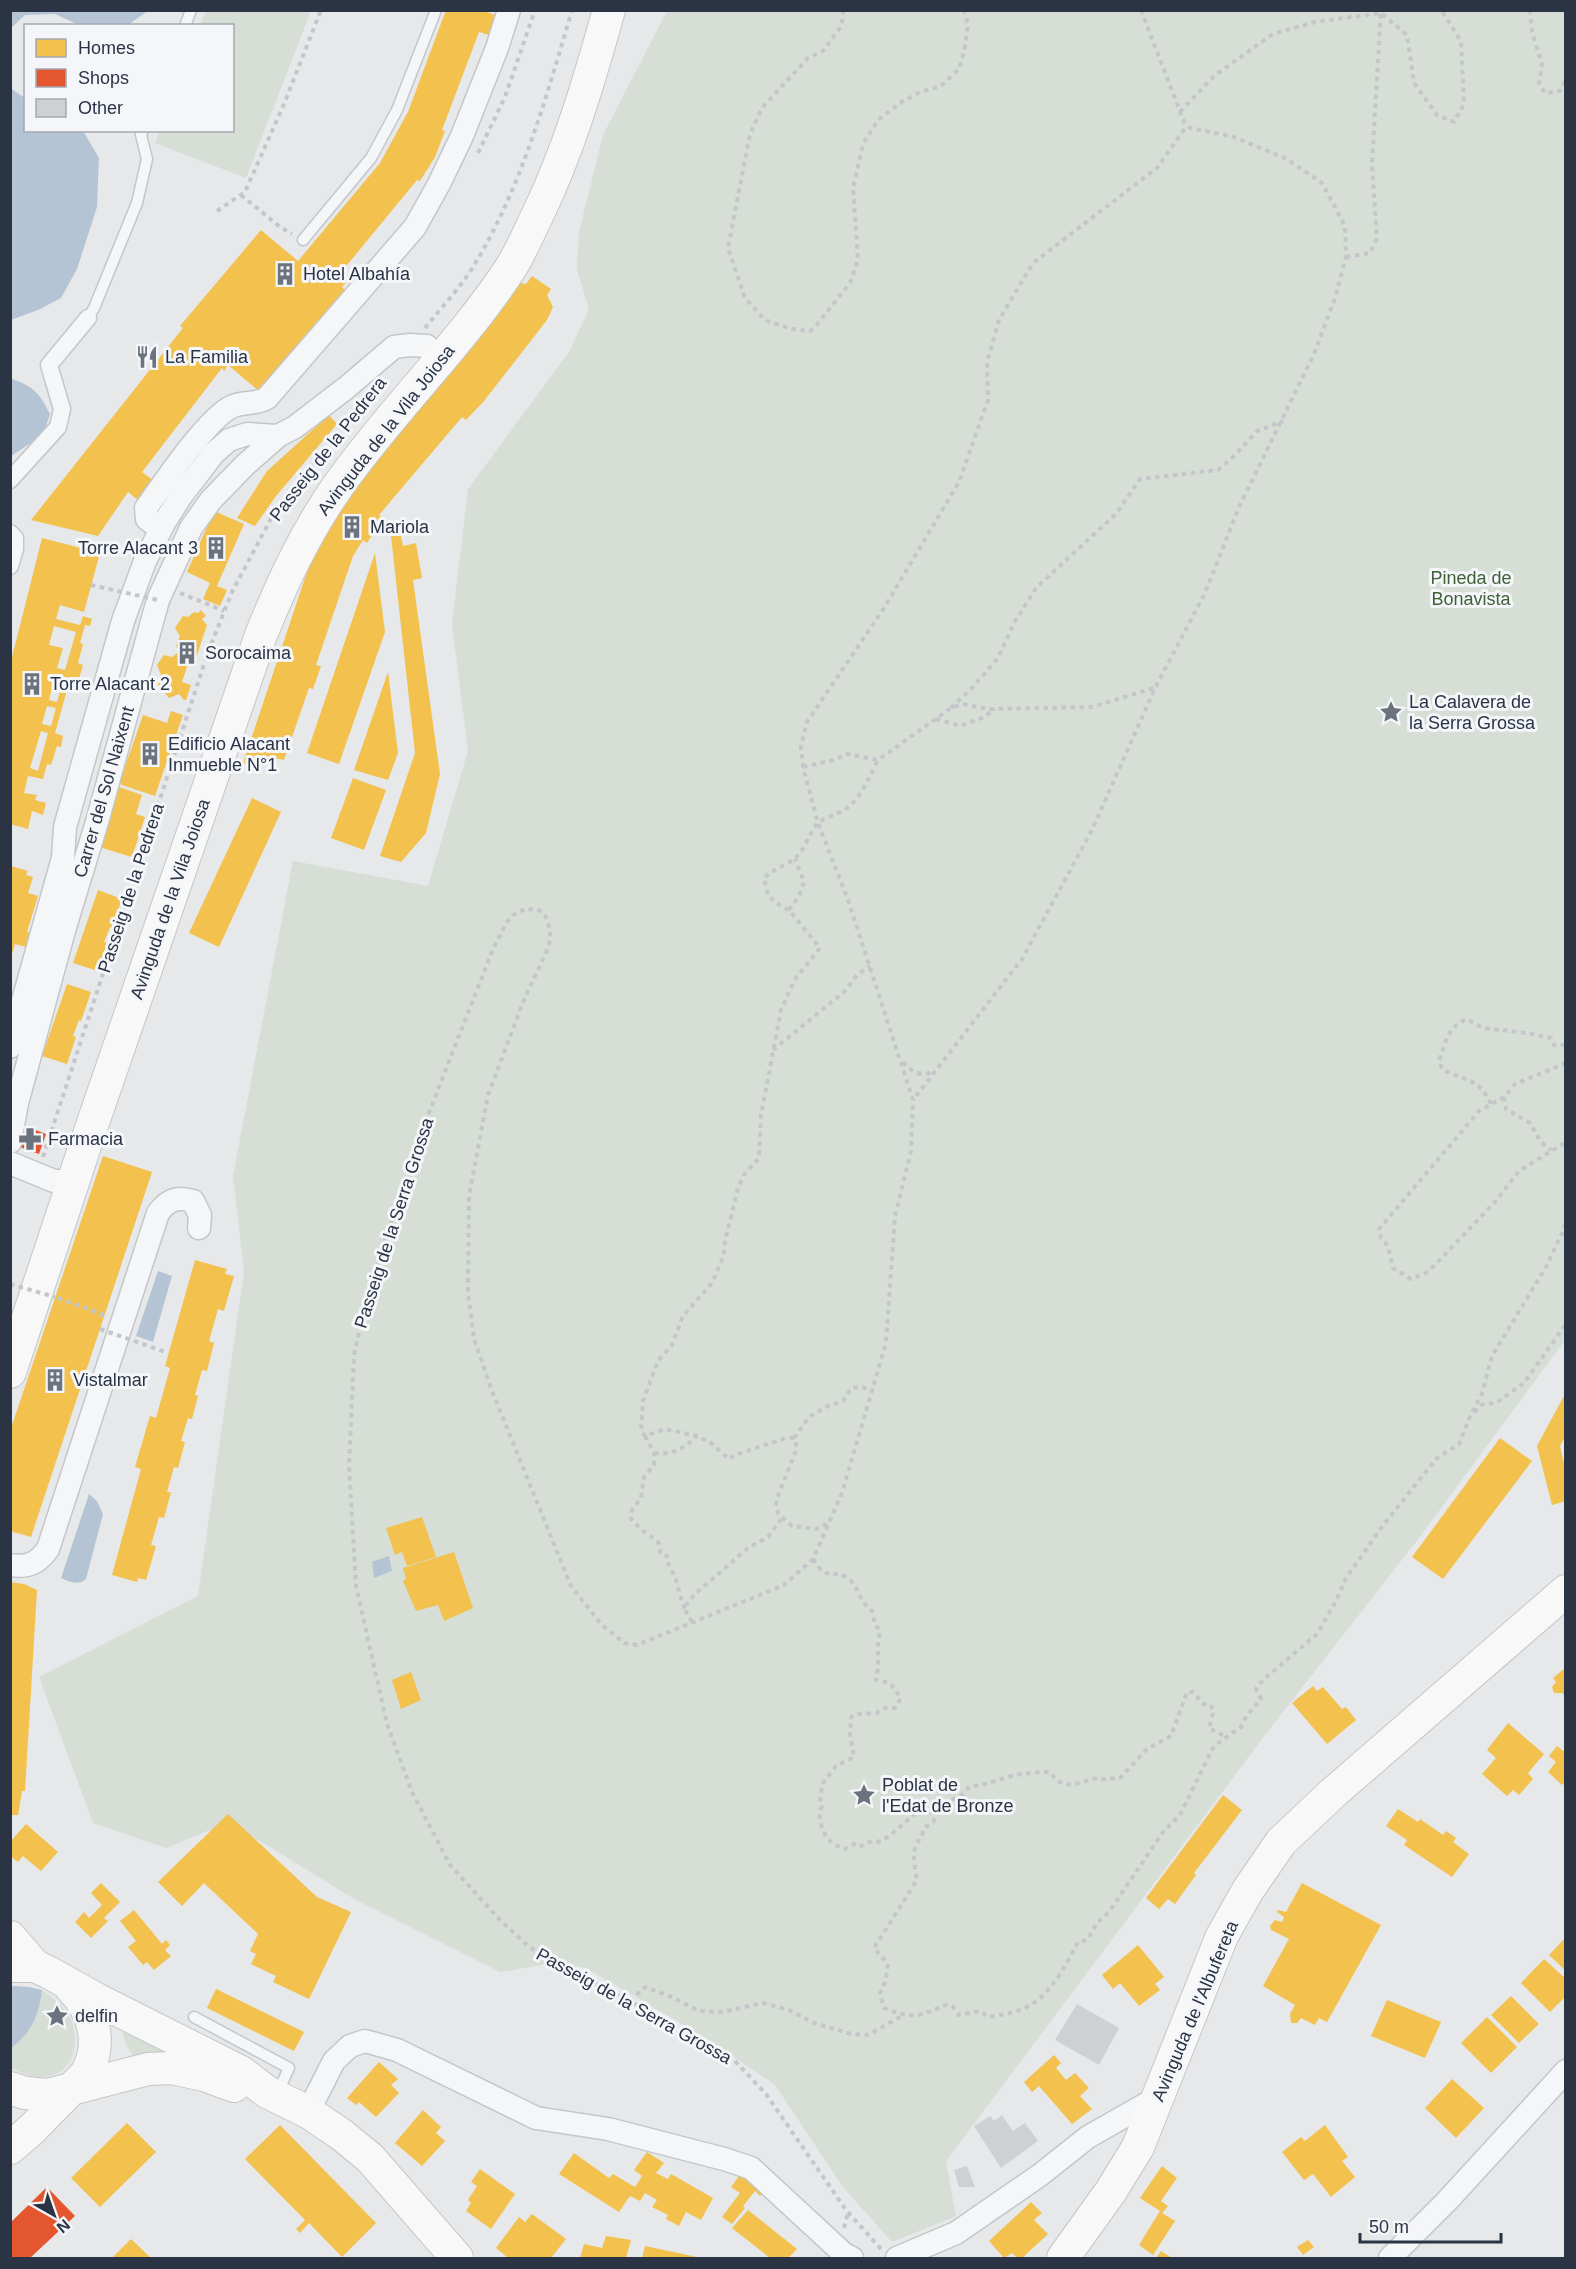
<svg xmlns="http://www.w3.org/2000/svg" width="1576" height="2269" font-family="Helvetica,sans-serif">
<rect width="100%" height="100%" fill="#e6e8ea"/>
<path fill="#d6ded6" d="M206 11H311L246 178 155 143 160 131 232 130V26L200 25Z
M667 11H1565V1340L1419 1538 1268 1731 946 2161 956 2216 892 2242 843 2187 775 2085 709 2040 586 1968 553 1963 500 1972 356 1900 229 1822 166 1848 93 1823 39 1677 198 1596 244 1272 233 1176 293 861 428 886 468 751 452 624 468 489 569 352 589 309 577 269 579 232 603 135Z
M42 1990C50 1996 60 2003 67 2012 82 2036 77 2076 42 2077 31 2078 20 2072 11 2068L10 2048C30 2034 39 2014 42 1990Z
M120 2022 186 2056 138 2063 125 2043Z"/>
<path fill="#b4c4d5" d="M11 10H148V11L126 26 79 25 55 14 25 15 11 28Z
M10 88 25 98 26 130 83 131 99 158 97 207 77 269 61 298 38 310 11 320Z
M10 378C34 387 39 392 50 414L43 435 11 456Z
M158 1271 172 1276 153 1342 136 1336Z
M89 1494 97 1501 103 1514 86 1579C78 1586 70 1582 61 1578Z
M389 1556 392 1571 374 1578 372 1562Z
M15 1986 29 1987 42 1990C39 2016 31 2033 11 2048V1987Z"/>
<path fill="#f2c14e" fill-rule="evenodd" d="M446 10H487V12L495 15 489 35 479 32 442 130 445 131 435 157 420 181 417 180 343 270 350 278 342 287 350 295 259 391 228 365 224 371 222 368 142 472 153 480 138 500 128 492 98 536 31 520 183 328 180 326 261 230 298 261 380 163 408 112Z
M532 276 551 289 547 295 553 307 547 320 484 401 466 420 462 417 379 515 383 518 367 543 363 540 353 556 316 665 321 666 313 689 309 688 284 760 264 756 260 769 243 763 310 563 339 505 509 290 520 283 526 284Z
M329 415 337 424 276 496 255 526 237 518 267 471Z
M214 511 244 524 217 586 227 590 220 606 203 599 210 583 187 572Z
M391 536H401L403 546 416 543 422 578 413 580 440 774 426 833 401 862 380 856 415 753Z
M42 538 100 553 84 612 60 605 56 619 80 625 83 616 92 619 90 626 85 625 80 643 83 644 78 663 83 665 75 692 67 690 55 733 63 736 61 747 57 746 51 765 47 764 43 779 28 776 24 793 37 795 35 800 46 803 43 815 32 811 28 829 10 824V665ZM54 626 76 632 65 670 57 668 63 648 49 645ZM55 675 64 678 57 702 49 700ZM47 706 56 708 51 726 42 724ZM41 731 48 733 38 771 30 768Z
M375 553 385 632 339 764 307 753Z
M201 610 206 616 202 619 207 625 197 655 186 659 187 667 182 682 191 685 186 700H184L179 694 169 698 158 685 161 675 157 665 164 655 172 657 180 651 176 646 180 636 175 628 183 616 188 617 194 612 198 613Z
M388 672 398 753 388 780 354 770Z
M171 711 183 715 155 796 119 784 143 715 167 723Z
M353 778 386 790 364 850 331 838Z
M119 787 142 795 136 814 145 817 132 857 99 847Z
M252 798 281 812 219 947 189 933Z
M11 866 28 871 26 875 33 877 28 893 38 896 27 932 34 934 30 948 15 944 11 957Z
M98 890 122 899 112 928 110 927 104 942 107 943 98 971 73 963Z
M67 984 91 992 81 1021 79 1020 73 1036 76 1037 67 1064 42 1056Z
M103 1156 152 1172 31 1537 10 1531V1431Z
M195 1260 227 1269 225 1274 234 1276 224 1311 218 1309 209 1341 214 1343 207 1371 202 1370 195 1395 198 1396 192 1419 188 1418 181 1441 185 1442 178 1468 174 1467 167 1492H171L164 1518 159 1517 151 1545 156 1546 146 1580 138 1578 137 1582 112 1575 141 1469 135 1467 150 1416 156 1418 170 1368 165 1366Z
M1566 1392V1435L1560 1446 1566 1472V1501L1552 1505 1537 1446Z
M1500 1438 1532 1461 1443 1579 1412 1557Z
M422 1517 436 1557 407 1566 402 1552 395 1555 386 1528Z
M454 1552 473 1608 444 1621 438 1605 416 1611 403 1581 406 1579 403 1568Z
M10 1582 24 1584 37 1590 25 1791H22L18 1815H10Z
M1566 1667V1697L1562 1693H1554L1552 1687 1556 1682 1553 1678Z
M411 1672 421 1700 401 1709 392 1680Z
M1313 1686 1317 1691 1323 1687 1342 1709 1346 1707 1356 1720 1327 1744 1292 1703Z
M1508 1723 1544 1754 1528 1773 1533 1779 1519 1795 1513 1790 1507 1796 1482 1774 1496 1758 1487 1750Z
M1557 1746 1566 1753V1781L1562 1785 1548 1772 1556 1762 1549 1756Z
M1223 1795 1242 1810 1194 1873 1196 1875 1175 1904 1168 1899 1159 1909 1146 1898Z
M1398 1809 1418 1822 1420 1819 1443 1835 1446 1831 1456 1838 1453 1842 1469 1854 1452 1877 1404 1845 1407 1840 1386 1826Z
M228 1814 317 1897 351 1912 309 1999 273 1982 276 1976 251 1964 256 1954 250 1951 258 1934 204 1883 182 1906 158 1882Z
M26 1824 58 1852 41 1871 23 1856 18 1862 10 1856V1842Z
M101 1883 120 1902 104 1918 108 1921 91 1938 75 1922 84 1912 89 1918 102 1905 91 1893Z
M1302 1883 1381 1925 1327 2022 1319 2018 1315 2025 1301 2018 1297 2023H1291L1290 2014 1295 2005 1263 1986 1289 1939 1271 1930 1270 1926 1275 1920 1282 1922 1284 1917 1277 1912 1278 1910 1286 1912Z
M134 1910 162 1944 166 1940 170 1945 165 1950 171 1956 154 1970 147 1962 143 1965 128 1947 136 1941 120 1921Z
M1566 1937V1971L1549 1955Z
M1138 1945 1164 1977 1155 1984 1160 1990 1139 2006 1120 1983 1113 1989 1102 1975Z
M1544 1959 1566 1979V1996L1550 2012 1521 1983Z
M216 1989 304 2032 294 2051 207 2008Z
M1511 1996 1539 2024 1519 2043 1491 2015Z
M1387 2000 1441 2022 1425 2058 1371 2036Z
M1487 2017 1517 2047 1491 2073 1461 2043Z
M1054 2055 1061 2063 1056 2068 1066 2080 1075 2073 1089 2088 1080 2096 1092 2109 1072 2124 1039 2086 1032 2092 1024 2082Z
M379 2062 398 2079 391 2085 399 2093 376 2117 359 2102 356 2105 347 2098Z
M1452 2079 1484 2108 1456 2138 1425 2108Z
M423 2110 441 2127 436 2133 445 2141 422 2166 395 2143Z
M127 2123 156 2152 100 2207 71 2178Z
M280 2125 376 2223 342 2257 309 2223 300 2233 296 2229 305 2220 245 2159Z
M1325 2125 1348 2157 1342 2161 1355 2177 1331 2197 1313 2174 1304 2180 1282 2152 1301 2137 1305 2141Z
M647 2152 664 2163 656 2173 668 2179 671 2174 713 2198 701 2220 686 2212 679 2226 666 2219 668 2215 652 2207 657 2200 645 2193 640 2201 630 2196 619 2212 559 2174 574 2153 609 2178 613 2174 635 2187 642 2176 634 2170Z
M1162 2166 1177 2178 1161 2201 1168 2206 1162 2213 1175 2221 1153 2255 1139 2245 1160 2211 1140 2198Z
M480 2169 515 2194 491 2229 466 2211 471 2203 468 2200 477 2186 471 2182Z
M742 2172 764 2192 760 2196 755 2191 743 2206 745 2208 732 2224 722 2217 740 2193 731 2187Z
M1031 2202 1042 2213 1034 2220 1048 2234 1022 2258H1017L1012 2253 1004 2258 989 2241Z
M748 2210 797 2249 788 2258H770L732 2228Z
M532 2214 566 2239 551 2258H508L496 2248 519 2217 525 2222Z
M606 2236 631 2240 626 2258H580L584 2244 602 2248Z
M131 2239 151 2258H112Z
M1308 2240 1314 2247 1303 2255 1297 2247Z
M645 2246 697 2257V2258H642Z
M1161 2251 1172 2258H1156Z"/>
<path fill="#e4572e" d="M20 1124 46 1134 39 1154 14 1145Z
M47 2187 75 2216 30 2258H10V2223Z"/>
<path fill="#ced0d3" d="M1077 2004 1119 2028 1099 2065 1055 2040Z
M1002 2115 1013 2131 1025 2123 1038 2141 1001 2168 974 2126 990 2116 994 2121Z
M967 2166 975 2187H959L954 2170Z"/>
<g fill="none" stroke-linecap="round" stroke-linejoin="round">
<g stroke="#c4c6c8" stroke-width="13">
<path id="service" d="M185 26 191 10
M303 240 371 158 397 110 436 10
M88 318 94 308 137 203 147 159 141 135 143 130
M194 2017 289 2068 277 2094"/>
</g>
<g stroke="#c4c6c8" stroke-width="19">
<path id="pedestrian" d="M10 480 58 427 62 409 49 365 88 318
M10 533 15 538V549L10 566"/>
</g>
<g stroke="#c4c6c8" stroke-width="25">
<path id="minor" d="M164 523 154 524 147 519 146 508C164 483 206 420 231 407 243 401 256 405 267 398L415 227 439 184 462 136 497 48 509 10
M10 1047 63 858 65 827 123 621 145 561 164 523 181 496 214 453 229 440 247 434 278 436 295 427 346 388 394 347 410 345 427 346
M10 1142 17 1103 65 927 97 822 158 600 191 528 211 500 245 465 278 436
M10 1163 54 1181H74
M10 1565C28 1568 38 1563 48 1549L158 1213C168 1200 177 1196 193 1201L200 1215 199 1228
M308 2112 334 2061 350 2046 365 2041 397 2050 536 2118 608 2129 724 2159 751 2168 844 2254 852 2258
M897 2258 956 2233 1040 2175 1088 2137 1160 2096
M1390 2258 1447 2201 1566 2071"/>
</g>
<g stroke="#c4c6c8" stroke-width="34">
<path id="secondary" d="M10 1372 86 1143 261 635C282 583 305 533 338 486 391 411 459 346 510 269 521 252 528 234 537 216 569 150 589 81 609 10
M10 1937 35 1966
M10 1966H35L48 1972 100 2001 241 2072 267 2092 308 2112 342 2135 370 2158 457 2258
M10 2088 25 2093 48 2095 148 2069 172 2068 204 2075 234 2086
M10 2148 31 2130 86 2074C103 2044 94 2011 71 1988
M1063 2258 1111 2191 1138 2147 1222 1936 1248 1890 1281 1842 1333 1793 1566 1591"/>
</g>
<path stroke="#c5c6ca" stroke-width="4" stroke-dasharray="4.5 4.5" stroke-linecap="butt" d="M843 10 842 25 823 51 808 58 762 108 750 134 728 248 745 298 765 320 791 329 810 331 815 327 850 283 858 260 853 188 863 144 878 120 900 103 920 92 941 86 959 69 964 52 968 25 964 10
M1141 10 1186 127
M1530 10 1532 32 1542 64 1539 84 1545 93 1560 91 1566 79
M1180 112 1214 76 1273 34 1315 22 1381 13 1407 35 1414 83 1437 115 1454 122 1464 104 1461 41 1441 10
M478 153 505 97 535 10
M241 195 280 227 292 234
M217 211 245 192 284 104 321 10
M1346 257 1370 253 1377 238 1372 164 1381 10
M425 328C441 308 460 288 473 267 521 189 546 98 572 10
M180 593 224 611
M951 708 973 687 998 658 1014 623 1036 588 1116 514 1140 479 1218 470 1235 455 1257 431 1283 421
M936 719 960 726 982 718 995 709
M803 767 834 760 847 754 878 760 951 708 963 704 988 709 1092 707 1154 688
M789 910 799 896 804 882 795 859
M773 1050 844 992 857 975 870 966
M903 1062C912 1073 922 1077 935 1071
M1566 1063 1515 1084 1504 1097 1479 1111 1379 1229 1381 1238 1388 1246 1393 1268 1411 1279 1426 1273 1434 1266 1495 1202 1519 1171 1566 1142
M1504 1097 1506 1109 1530 1123 1541 1142 1551 1150
M1491 1104C1478 1077 1466 1082 1442 1069L1439 1060C1447 1041 1446 1028 1467 1019L1483 1028 1526 1033 1551 1038 1554 1045H1566
M43 1157 208 652 232 592 274 513 363 403
M58 1298 102 1314V1317
M1474 1412 1483 1404 1496 1403 1524 1383 1566 1324
M645 1436 654 1453V1465L644 1477 641 1498 632 1510 631 1519C636 1524 641 1530 647 1534 656 1540 661 1541 660 1553L667 1556C667 1565 673 1572 676 1580 679 1590 681 1600 685 1610
M794 1438 809 1417 826 1407 843 1401 851 1388 861 1387 873 1390
M654 1453C673 1455 683 1449 697 1436
M827 1524 816 1529 792 1526 778 1513 776 1501 797 1448 794 1438H786L735 1455 729 1459 711 1443 697 1436 665 1429 645 1436 641 1430 643 1401 658 1361 672 1345 683 1316 712 1283 724 1255 725 1241 738 1188 744 1175 759 1158 761 1115 781 1010 795 979 820 948 789 910 782 907 768 896 764 878C773 869 786 866 795 858 806 849 810 830 818 823 825 817 836 815 844 810 862 798 868 779 878 760
M813 1559C827 1584 834 1567 849 1579 859 1587 859 1602 872 1611L875 1625 880 1630C876 1647 880 1663 876 1680L890 1683 901 1698 895 1708H885L876 1713 857 1714 851 1717 850 1734 854 1757 836 1766 823 1783 820 1798 822 1806C816 1816 823 1835 831 1842 835 1845 840 1847 845 1849L854 1844 859 1847 872 1841 878 1842 888 1837 916 1813 940 1811 952 1800 962 1795 970 1786C981 1786 988 1783 998 1780 1015 1774 1032 1772 1050 1772 1061 1789 1076 1786 1092 1778 1102 1781 1109 1778 1120 1778L1147 1749 1171 1736 1187 1692H1193L1203 1704H1209L1214 1710 1209 1728 1226 1737
M692 1622 685 1610 686 1605 695 1594 748 1548 768 1537 782 1518
M940 1811 933 1822 924 1828C922 1838 920 1837 916 1845 912 1855 915 1870 917 1880L874 1948 888 1964 886 1979 880 1994 884 2008C914 2020 919 2016 948 2004L952 2006 959 2015 980 2011 989 2017C999 2015 1008 2014 1017 2011 1048 2002 1064 1968 1078 1942L1087 1940 1097 1923 1109 1912 1163 1832 1180 1815 1214 1746 1241 1727 1247 1715 1261 1699 1256 1689 1263 1680 1317 1634 1336 1601 1346 1578 1384 1524 1437 1458 1459 1444 1471 1414 1482 1394 1492 1356 1546 1267 1564 1229 1566 1219
M630 2001 645 1987 672 1997 699 2011 722 2012 763 2003 789 2010 814 2023 851 2034 868 2035 902 2016
M844 2228 848 2212
M881 2249 846 2210 766 2094 735 2061 630 2001 553 1963 527 1945 500 1920 450 1865 412 1792 387 1724 356 1586 349 1466 354 1355 369 1288 423 1128 493 949 507 922 513 915 525 909 539 910 545 915 550 929V936L549 946 523 1002 488 1095 469 1196 468 1293 474 1339 492 1391 571 1586 601 1624 624 1643 637 1645 784 1585 813 1559 842 1493 886 1343 895 1216 911 1151 913 1100 848 900 818 823 803 767 801 746 807 722 884 608 959 482 988 400 987 362 999 320 1033 263 1157 168 1186 127 1234 137 1287 159 1322 183 1345 226 1346 257 1335 298 1314 354 1239 507 1205 593 1155 688 1092 830 1022 959 913 1100"/>
<use href="#service" stroke="#f5f6f7" stroke-width="10"/>
<use href="#pedestrian" stroke="#f5f6f7" stroke-width="16"/>
<use href="#minor" stroke="#f5f6f7" stroke-width="22"/>
<use href="#secondary" stroke="#f8f8f8" stroke-width="32"/>
<path stroke="#c5c6ca" stroke-width="4" stroke-dasharray="4.5 4.5" stroke-linecap="butt" d="M91 585 158 600
M10 1284 55 1297
M100 1329 168 1353"/>
</g>
<defs>
<g id="building-bare" transform="scale(1.8)"><path d="M-4-6H4V6H1V3H-1V6H-4ZM-2.5-4.3h1.7v1.8h-1.7ZM.8-4.3h1.7v1.8H.8ZM-2.5-1h1.7V.8h-1.7ZM.8-1h1.7V.8H.8Z" fill="#6c737f" stroke="#f4f6f9" stroke-width="2.5" paint-order="stroke"/></g>
<g id="restaurant-bare" transform="scale(1.8)"><path d="M-5-6h1v4h1v-4h1v4h1v-4h1v5L-1.5 .5V6h-2V.5L-5-1ZM5-6V6H3V1.5H1.5Q1.5-4 5-6Z" fill="#6c737f" stroke="#f4f6f9" stroke-width="2.5" paint-order="stroke"/></g>
<g id="sight-bare" transform="scale(1.8)"><path d="M0-6L1.8-2.2L6-1.7L2.9 1.2L3.7 5.4L0 3.3L-3.7 5.4L-2.9 1.2L-6-1.7L-1.8-2.2Z" fill="#6c737f" stroke="#f4f6f9" stroke-width="2.5" paint-order="stroke"/></g>
<g id="pharmacy-bare" transform="scale(1.8)"><path d="M-2-6h4v4h4v4h-4v4h-4v-4h-4v-4h4Z" fill="#6c737f" stroke="#f4f6f9" stroke-width="2.5" paint-order="stroke"/></g>
</defs>
<g fill-rule="evenodd">
<use href="#building-bare" x="285" y="274"/>
<use href="#restaurant-bare" x="147" y="357"/>
<use href="#building-bare" x="352" y="527"/>
<use href="#building-bare" x="216" y="548"/>
<use href="#building-bare" x="187" y="653"/>
<use href="#building-bare" x="32" y="684"/>
<use href="#sight-bare" x="1391" y="712"/>
<use href="#building-bare" x="150" y="754"/>
<use href="#pharmacy-bare" x="30" y="1139"/>
<use href="#building-bare" x="55" y="1380"/>
<use href="#sight-bare" x="864" y="1795"/>
<use href="#sight-bare" x="57" y="2016"/>
</g>
<g text-anchor="middle" stroke-width="6" stroke-linejoin="round" paint-order="stroke">
<g font-size="18" fill="#2b3445" stroke="#f4f6f9" text-anchor="start">
<text x="303" y="280">Hotel Albahía</text>
<text x="165" y="363">La Familia</text>
<text x="370" y="533">Mariola</text>
<text x="198" y="554" text-anchor="end">Torre Alacant 3</text>
<text x="205" y="659">Sorocaima</text>
<text x="50" y="690">Torre Alacant 2</text>
<text x="1409" y="708">La Calavera de<tspan x="1409" dy="21">la Serra Grossa</tspan></text>
<text x="168" y="750">Edificio Alacant<tspan x="168" dy="21">Inmueble N°1</tspan></text>
<text x="48" y="1145">Farmacia</text>
<text x="73" y="1386">Vistalmar</text>
<text x="882" y="1791">Poblat de<tspan x="882" dy="21">l'Edat de Bronze</tspan></text>
<text x="75" y="2022">delfin</text>
</g>
<g font-size="18" fill="#2b3445" stroke="#f4f6f9">
<text transform="translate(386 430) rotate(-52)" y="6">Avinguda de la Vila Joiosa</text>
<text transform="translate(328 449) rotate(-52)" y="6">Passeig de la Pedrera</text>
<text transform="translate(104 792) rotate(-74)" y="6">Carrer del Sol Naixent</text>
<text transform="translate(131 888) rotate(-72)" y="6">Passeig de la Pedrera</text>
<text transform="translate(170 899) rotate(-71)" y="6">Avinguda de la Vila Joiosa</text>
<text transform="translate(394 1223) rotate(-72)" y="6">Passeig de la Serra Grossa</text>
<text transform="translate(634 2006) rotate(29)" y="6">Passeig de la Serra Grossa</text>
<text transform="translate(1195 2011) rotate(-67)" y="6">Avinguda de l'Albufereta</text>
</g>
<g font-size="18" fill="#3f6138" stroke="#f4f6f9">
<text x="1471" y="584">Pineda de<tspan x="1471" dy="21">Bonavista</tspan></text>
</g>
</g>
<rect width="1576" height="2269" fill="none" stroke="#2b3445" stroke-width="24"/>
<rect x="24" y="24" width="210" height="108" fill="#f4f6f9" stroke="#a4a8b1" stroke-width="1.5"/>
<rect x="36" y="39" width="30" height="18" fill="#f2c14e" stroke="#a4a8b1" stroke-width="1.5"/>
<text x="78" y="54" font-size="18" fill="#2b3445">Homes</text>
<rect x="36" y="69" width="30" height="18" fill="#e4572e" stroke="#a4a8b1" stroke-width="1.5"/>
<text x="78" y="84" font-size="18" fill="#2b3445">Shops</text>
<rect x="36" y="99" width="30" height="18" fill="#ced0d3" stroke="#a4a8b1" stroke-width="1.5"/>
<text x="78" y="114" font-size="18" fill="#2b3445">Other</text>
<g transform="translate(54 2215) rotate(140)" stroke="#f4f6f9" stroke-width="4.5" paint-order="stroke">
<path d="M0-4.5L10 22L0 15L-10 22Z" fill="#2b3445"/>
<text y="-9" font-size="16" font-weight="bold" text-anchor="middle" fill="#2b3445">N</text>
</g>
<path d="M1360 2233v9h141v-9" fill="none" stroke="#2b3445" stroke-width="3"/>
<text x="1369" y="2233" font-size="18" fill="#2b3445" stroke="#f4f6f9" stroke-width="4.5" paint-order="stroke">50 m</text>
</svg>
